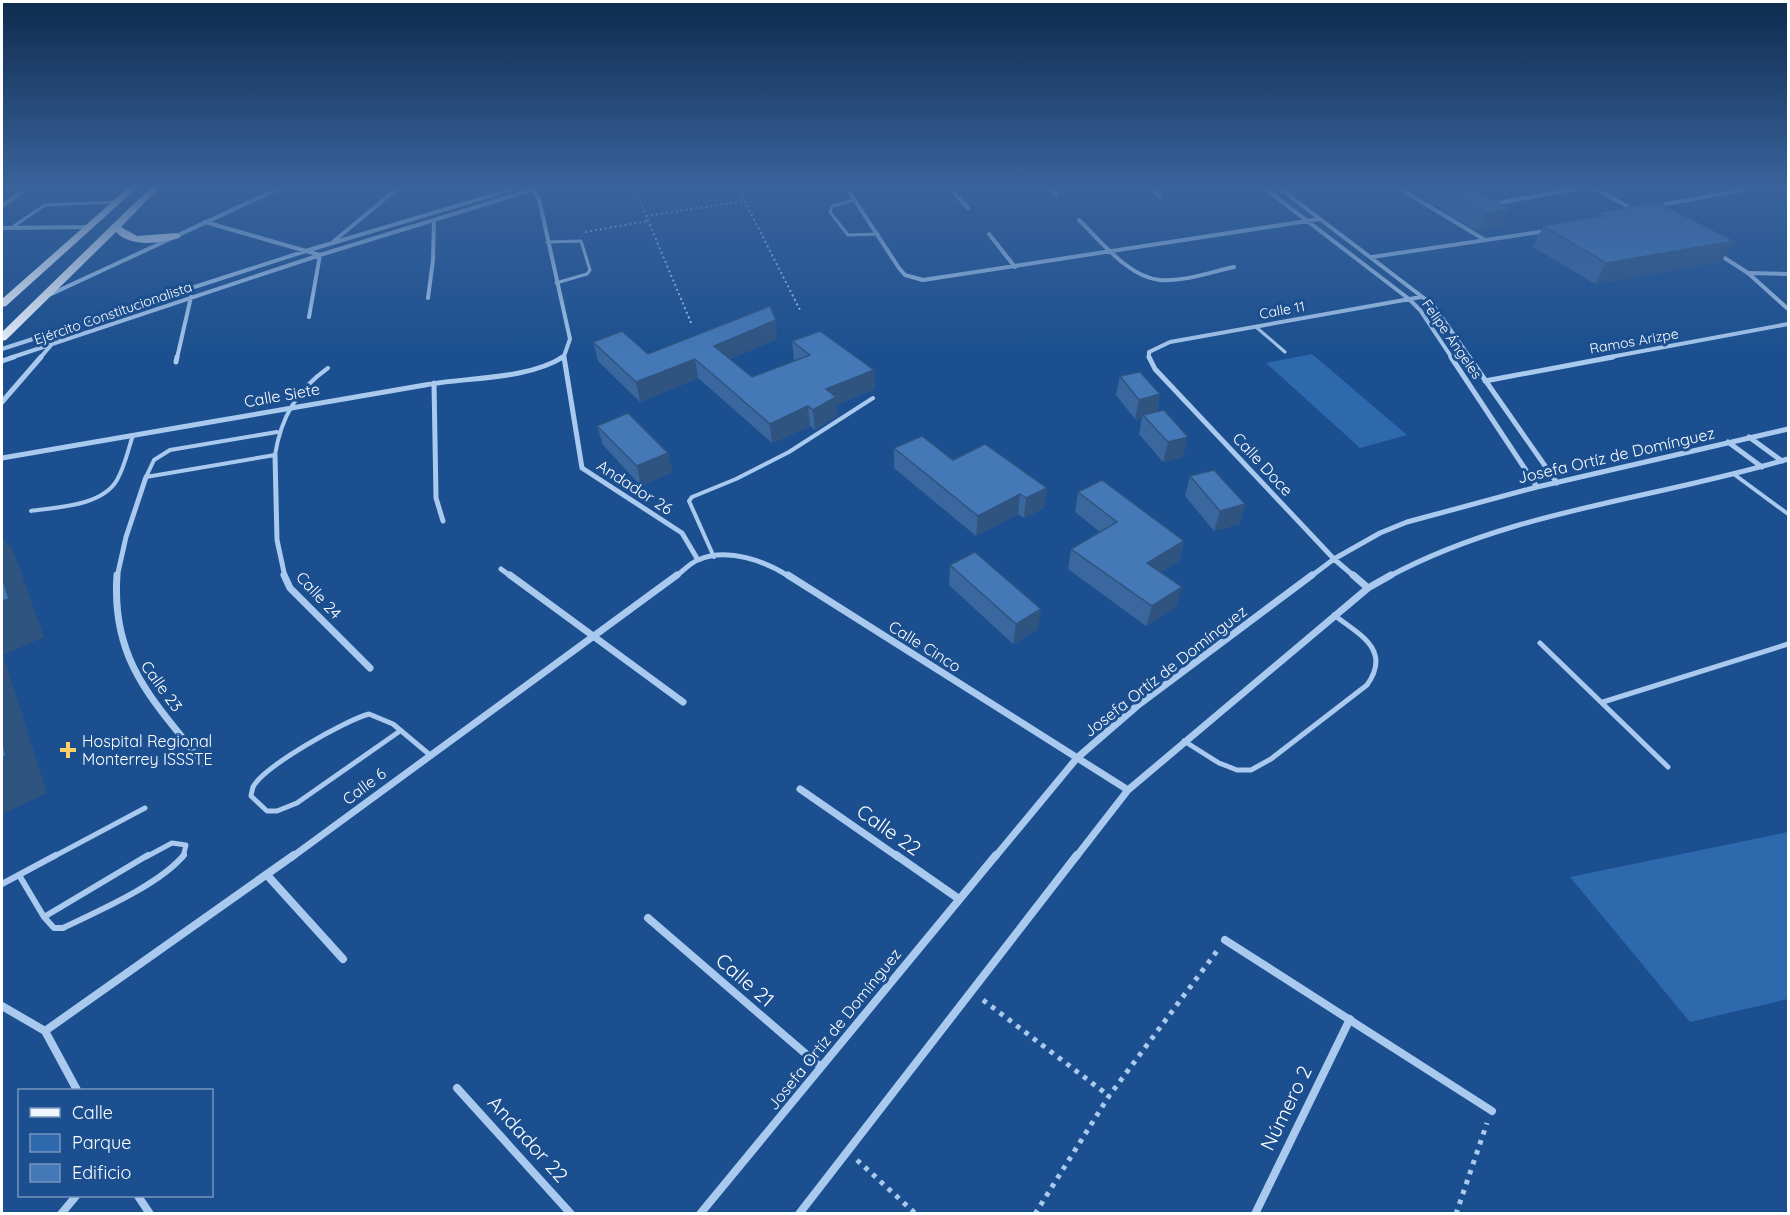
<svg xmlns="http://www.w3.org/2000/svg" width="1790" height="1215" font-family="Quicksand,sans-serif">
<rect width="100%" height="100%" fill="#1b4f8f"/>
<path fill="#2e69ad" d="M1312 354 1407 435 1360 448 1266 363Z
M1788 832V999L1690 1022 1570 877Z"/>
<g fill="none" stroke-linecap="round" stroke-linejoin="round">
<path stroke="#a9c9ee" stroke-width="2" stroke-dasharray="2 3" stroke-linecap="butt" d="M636 192 692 325
M740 192 800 310
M646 216 745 201
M585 232 648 221"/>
<path stroke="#a9c9ee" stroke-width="5" stroke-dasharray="4.5 6" stroke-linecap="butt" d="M983 1000 1109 1096
M857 1160 916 1214
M1035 1214 1109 1096 1217 951
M1456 1214 1487 1123"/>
<path stroke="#a9c9ee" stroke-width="3" d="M855 200 832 206 830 212 848 235 878 234
M11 228 45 205 116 202
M547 242 581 241 590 270 587 274 556 283
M1256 327 1285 352"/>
<path stroke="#a9c9ee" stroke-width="4" d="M277 432 170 450 154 460 146 477 275 455C281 417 297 390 328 368
M1735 475 1788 514
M31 511C58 507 102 506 117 480 125 466 128 450 133 435
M714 557 689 501 692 497 736 479 789 452 873 398"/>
<path stroke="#a9c9ee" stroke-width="5" d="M1540 643 1668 767
M1603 702 1788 644
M400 731 297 803 277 811H267L251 796C251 795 253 787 253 787 264 766 346 720 369 714L393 724 430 755
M1184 741 1219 763 1237 770H1251L1271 759 1367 685C1392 650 1360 635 1334 615
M53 857 145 808
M146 857 172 843 186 845 183 857"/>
<path stroke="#a9c9ee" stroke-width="6" d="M19 875 44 917
M2 884 56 855
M44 917 54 928H63C98 911 159 885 184 855
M44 917 148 855"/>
<path stroke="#a9c9ee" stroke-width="4" d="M530 187 539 199 570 339 564 356 560 358
M846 187 899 268 905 275 923 280 1320 219
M949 187 968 208
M1048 187 1056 194
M1150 187 1160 197
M1263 187 1409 299 1420 310 1452 358
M1278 187 1433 305 1470 358
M1397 187 1485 240
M1592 187 1636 211
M1494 204 1585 187
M2 206 29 187
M1655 206 1759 187
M1079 220C1101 241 1128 277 1160 280 1184 282 1211 272 1234 267
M205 222 320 255 309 317
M2 228 88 227
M989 234 1015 267
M334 241 399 187
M1717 253 1748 273 1788 309
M1372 257 1546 231
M1749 273 1788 274
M49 295 282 187
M428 298 433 260 434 220
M2 349 309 250 520 187
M564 356V358
M10 358 320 255 541 187
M40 358 64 330
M177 358 191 297
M1149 358V352L1170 342 1421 297
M1605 358 1788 324"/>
<path stroke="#a9c9ee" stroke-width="5" d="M564 357 582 468 682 533 698 560
M1149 357 1155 369 1334 559 1355 577
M1451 357 1537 487
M1469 357 1557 483
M2 361 14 357
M176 362 177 357
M1485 381 1613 357
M434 383 436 498 443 521
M2 402 41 357
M1749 437 1782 461
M1728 442 1762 467
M275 455 277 540 285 577
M2 458C143 434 284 409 425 385 467 377 527 380 563 357
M501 569 512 577
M117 577 126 537 146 477
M675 577C682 572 690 563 698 560 728 547 765 561 790 577
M1310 577 1334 559 1380 533 1407 522 1537 487 1788 429
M1388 577C1512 510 1655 499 1788 459"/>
<path stroke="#a9c9ee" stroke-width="7" d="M117 575C111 661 153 700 203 763
M284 575 290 588 370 668
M510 575 683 702
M788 575 1128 790
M1353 575 1368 588
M800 789 898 857
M292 857 677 575
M995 857 1077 758 1137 706 1312 575
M1076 857 1128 790 1368 588 1391 575"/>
<path stroke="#a9c9ee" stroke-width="8" d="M896 855 959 899
M267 875 343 959
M648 918 821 1067
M1225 940 1492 1111
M2 1006 45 1031 77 1090
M45 1031 294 855
M457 1088 571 1214
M138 1196 150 1214
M61 1214 76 1196
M700 1214 996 855
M799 1214 1077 855
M1255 1214 1350 1019"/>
<path fill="#f0f6ff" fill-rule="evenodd" d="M129 187H138L6 306 2 307V299Z
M151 187H160L121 227 137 236 176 233 181 236 179 238C159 243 132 248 116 232L6 340 2 341V332Z"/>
</g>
<path fill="#3a679d" d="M1427 187H1471L1502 226 1477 231 1423 198Z
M1596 213 1721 262 1595 284 1533 247 1543 226 1594 218Z
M777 339 730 359 752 377 794 361 792 341 874 370 875 389 836 405 837 416 815 430 810 426 772 443 698 378 640 402 598 361 593 342 648 354Z
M1120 376 1160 394 1156 412 1183 457 1163 462 1139 434 1142 418 1135 419 1116 395Z
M597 426 668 453 672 472 641 486 603 445Z
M894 448 953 460 1047 488 1044 508 1024 518 1018 514 976 536 894 468Z
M1190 476 1245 504 1239 524 1214 531 1185 496Z
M1078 492 1184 541 1179 561 1160 572 1176 607 1146 626 1068 569 1071 549 1100 532 1075 512Z
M950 565 1038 629 1013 644 949 585Z"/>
<path fill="#305480" d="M1510 209 1502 226 1477 231 1485 213Z
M1734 241 1721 262 1595 284 1606 263Z
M776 320 777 339 716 365 714 346Z
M695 359 698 378 640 402 636 382Z
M874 370 875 389 836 405 837 416 815 430 813 410 826 389Z
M1160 394 1155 414 1143 415 1142 418 1135 419 1139 400Z
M808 406 810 426 772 443 770 424Z
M1188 437 1183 457 1163 462 1168 442Z
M668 453 672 472 641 486 637 466Z
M1047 488 1044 508 1024 518 1026 498Z
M1020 494 1018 514 976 536 978 516Z
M1245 504 1239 524 1214 531 1220 511Z
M2 538 13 550 44 637 3 655 47 793 2 814Z
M1184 541 1179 561 1142 583 1147 563Z
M1182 587 1176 607 1146 626 1152 606Z
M1041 609 1038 629 1013 644 1016 624Z"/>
<path fill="#4478b7" stroke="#305480" stroke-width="1.5" d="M1441 187H1471L1510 209 1485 213Z
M1657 202 1734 241 1606 263 1543 226 1603 216 1596 213Z
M770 306 776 320 714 346 752 377 810 355 792 341 820 331 874 370 826 389 836 397 813 410 808 406 770 424 695 359 636 382 593 342 622 331 648 354Z
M1140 372 1160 394 1139 400 1120 376Z
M1164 410 1188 437 1168 442 1143 415Z
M628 413 668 453 637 466 597 426Z
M922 436 953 460 985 444 1047 488 1026 498 1020 494 978 516 894 448Z
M1214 470 1245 504 1220 511 1190 476Z
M1102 480 1184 541 1147 563 1182 587 1152 606 1071 549 1117 522 1078 492Z
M975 552 1041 609 1016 624 950 565Z
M2 577 9 599 2 601Z
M2 740 6 756 2 758Z"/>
<linearGradient id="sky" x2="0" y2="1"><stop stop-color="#0f2b4f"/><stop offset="0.52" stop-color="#39639b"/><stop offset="1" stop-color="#39639b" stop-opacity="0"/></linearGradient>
<rect width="1790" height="357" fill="url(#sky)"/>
<path fill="#ffd166" stroke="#1b4f8f" stroke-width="2" d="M65 741h6v6h6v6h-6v6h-6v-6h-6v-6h6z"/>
<g text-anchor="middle" stroke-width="6" stroke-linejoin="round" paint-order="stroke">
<g font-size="14" fill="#fff" stroke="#1b4f8f">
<text transform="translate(1282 310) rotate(-10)" y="5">Calle 11</text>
<text transform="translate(113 313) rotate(-19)" y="5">Ejército Constitucionalista</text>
<text transform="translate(1452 339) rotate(55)" y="5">Felipe Ángeles</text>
<text transform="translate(1634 341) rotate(-10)" y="5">Ramos Arizpe</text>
</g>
<g font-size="16" fill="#fff" stroke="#1b4f8f">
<text transform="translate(282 395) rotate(-10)" y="6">Calle Siete</text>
<text transform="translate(1616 455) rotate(-13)" y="6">Josefa Ortíz de Domínguez</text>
<text transform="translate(1263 464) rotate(47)" y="6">Calle Doce</text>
<text transform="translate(635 487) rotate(33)" y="6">Andador 26</text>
<text transform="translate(319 595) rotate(47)" y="6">Calle 24</text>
<text transform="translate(925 646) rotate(32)" y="6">Calle Cinco</text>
<text transform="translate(1165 671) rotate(-38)" y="6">Josefa Ortíz de Domínguez</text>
<text transform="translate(162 686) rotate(54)" y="6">Calle 23</text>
<text transform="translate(364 786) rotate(-37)" y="6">Calle 6</text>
<text transform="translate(834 1029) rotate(-51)" y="6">Josefa Ortíz de Domínguez</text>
</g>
<g font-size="16" fill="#fff" stroke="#1b4f8f" text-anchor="start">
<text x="82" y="747">Hospital Regional<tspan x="82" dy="18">Monterrey ISSSTE</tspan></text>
</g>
<g font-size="20" fill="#fff" stroke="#1b4f8f">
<text transform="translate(889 830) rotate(35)" y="7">Calle 22</text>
<text transform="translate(745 980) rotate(41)" y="7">Calle 21</text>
<text transform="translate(1286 1108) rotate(-64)" y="7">Número 2</text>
<text transform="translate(528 1139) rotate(48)" y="7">Andador 22</text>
</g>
</g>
<rect width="1790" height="1215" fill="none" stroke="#ffffff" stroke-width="6"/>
<rect x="18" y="1089" width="195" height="108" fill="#1b4f8f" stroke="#7695bc" stroke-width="1.5"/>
<rect x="30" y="1108" width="30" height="9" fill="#f0f6ff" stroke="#7695bc" stroke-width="1.5"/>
<text x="72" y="1119" font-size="18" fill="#ffffff">Calle</text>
<rect x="30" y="1134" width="30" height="18" fill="#2e69ad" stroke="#7695bc" stroke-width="1.5"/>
<text x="72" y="1149" font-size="18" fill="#ffffff">Parque</text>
<rect x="30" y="1164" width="30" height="18" fill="#4478b7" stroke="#7695bc" stroke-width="1.5"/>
<text x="72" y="1179" font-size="18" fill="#ffffff">Edificio</text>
</svg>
